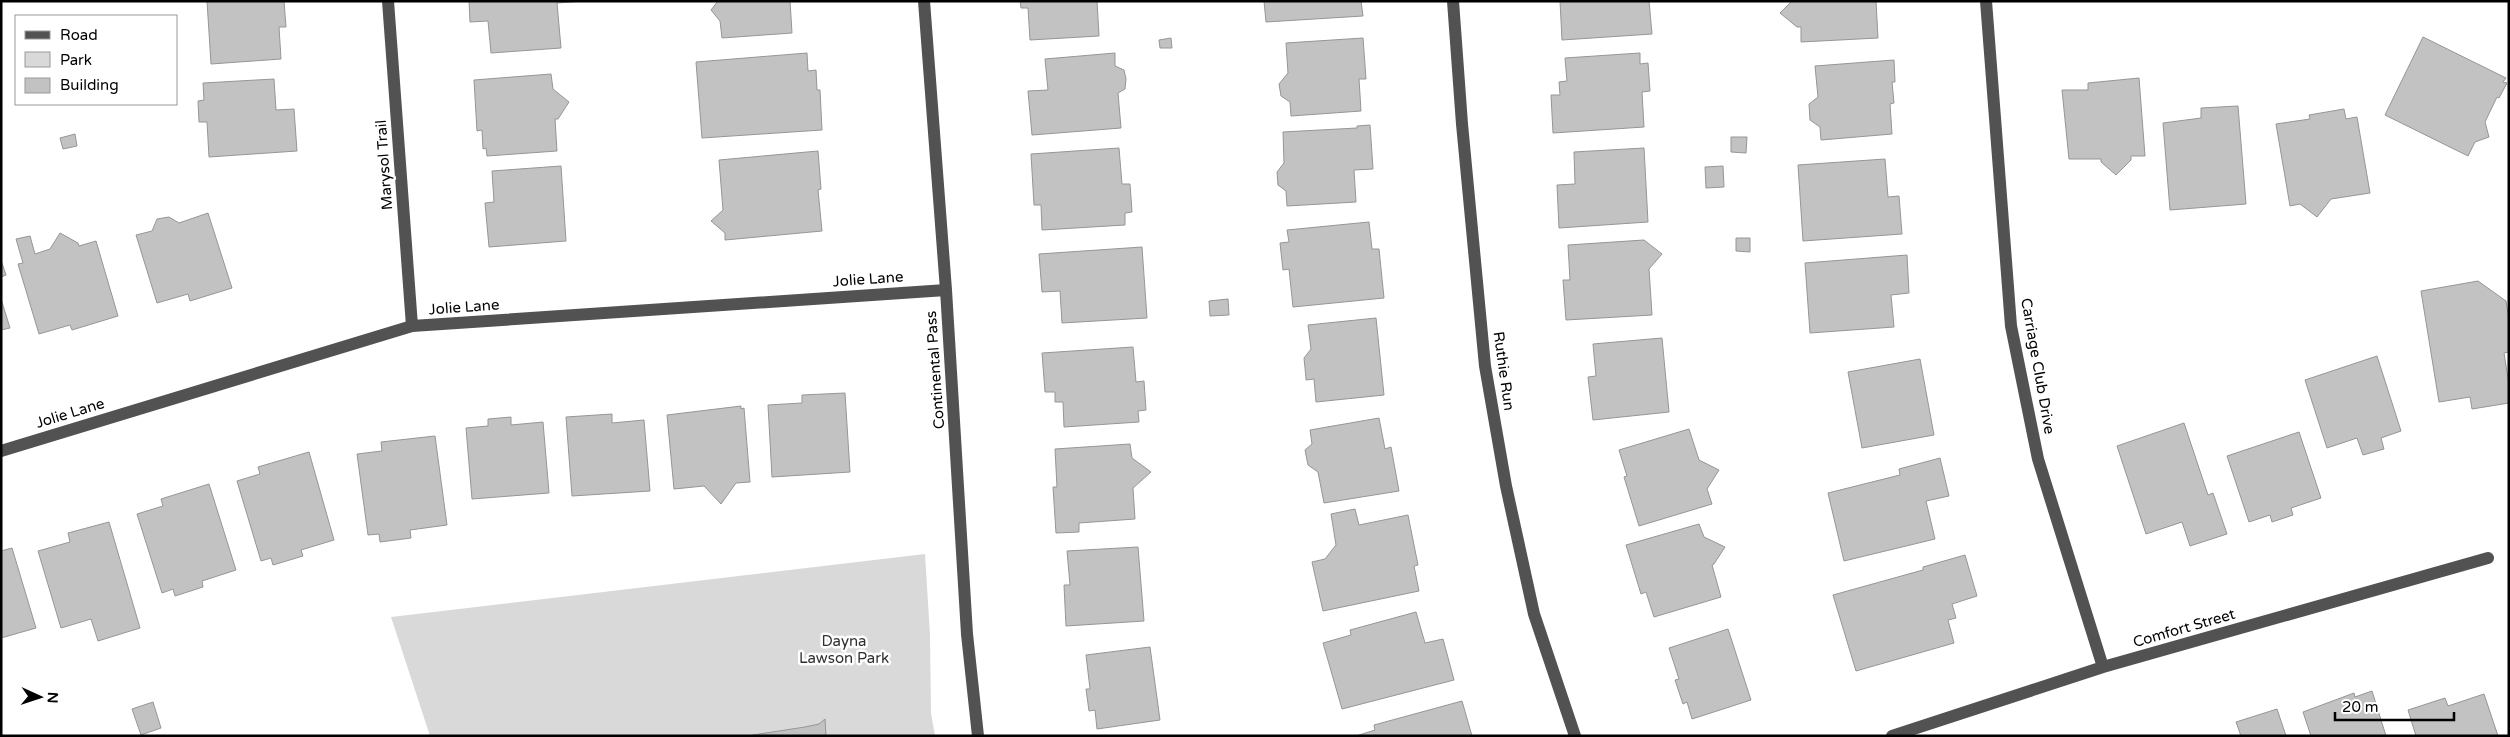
<svg xmlns="http://www.w3.org/2000/svg" width="2510" height="737" font-family="'Varela Round',sans-serif">
<rect width="100%" height="100%" fill="#fff"/>
<path fill="#d9d9d9" d="M925 554 930 635 931 713 935 736H430L391 617Z"/>
<path fill="#c2c2c2" stroke="#969696" d="M207 1H284L286 27H279L281 59 211 64Z
M469 1H584L557 3 561 48 491 53 488 21 470 22Z
M718 1H790L792 33 722 38 720 21 711 10Z
M1020 1H1097L1099 36 1030 40 1028 8H1021Z
M1264 1H1361L1363 16 1266 22Z
M1560 1H1649L1652 34 1562 40Z
M1792 1H1876L1878 38 1801 42V27H1797L1780 13Z
M2423 37 2506 78 2503 82 2507 83 2499 98 2497 97 2485 122 2489 137 2475 142 2468 156 2385 115Z
M1171 38 1172 48H1160L1159 40Z
M1363 38 1366 79H1359L1361 111 1291 116 1290 102 1281 96 1279 84 1288 73 1286 43Z
M807 53 808 71 816 70 817 90H820L822 130 702 138 696 62Z
M1115 53V66L1124 70 1126 79 1125 89 1118 93 1121 128 1032 135 1028 91 1048 90 1045 59Z
M1640 53V64L1648 63 1650 91 1642 92 1644 127 1553 133 1551 95H1560L1559 82 1567 81 1565 58Z
M1894 60 1895 82H1892L1894 103 1890 104 1892 134 1821 140 1820 127 1810 120 1809 104 1818 97 1815 66Z
M551 74 553 89 569 102 558 119H555L557 151 487 156 486 148 483 149 482 130 477 131 474 80Z
M2139 78 2145 156H2131V160L2116 175 2101 162V159H2069L2062 90H2088V83Z
M274 79 276 110 294 109 297 151 209 157 207 122H199L198 101 204 100 203 83Z
M2238 106 2246 204 2170 210 2163 123 2201 118V108Z
M2344 109 2346 119 2357 117 2370 193 2331 199 2317 217 2300 204 2290 206 2276 124 2310 119 2309 115Z
M1370 125 1373 169 1354 170 1356 202 1287 206 1286 191 1278 185 1277 172 1284 163 1283 132 1357 128V126Z
M75 134 77 146 63 149 60 138Z
M1731 137H1747L1746 153 1731 152Z
M1119 148 1122 184H1130L1132 212 1125 213V225L1042 230 1041 205H1034L1031 154Z
M1644 148 1648 222 1559 228 1557 185 1575 184 1574 152Z
M818 151 821 189 818 190 822 231 725 240V233L711 221 723 210 719 160Z
M1885 159 1888 197 1899 196 1902 234 1803 241 1798 165Z
M561 166 566 241 489 247 485 203 494 202 492 171Z
M1723 166 1724 187 1706 188 1705 167Z
M208 213 232 288 190 301 188 294 157 303 136 235 152 231 157 219 169 217 179 223Z
M1369 222 1372 249H1379L1384 298 1293 307 1289 269 1283 270 1280 243 1289 242 1287 230Z
M60 233 78 243 79 246 96 241 118 316 72 330 70 325 39 334 18 264 23 263 16 239 30 236 35 254 50 249Z
M1736 238H1750V252L1736 251Z
M1644 240 1662 254 1649 269 1652 315 1566 320 1563 280H1570L1568 245Z
M1142 247 1147 318 1062 323 1060 291 1042 292 1039 254Z
M1907 255 1909 293 1891 295 1894 327 1810 333 1805 263Z
M1 260 6 275 1 277Z
M2478 281 2506 301 2509 320V352L2504 353 2509 385V403L2472 409 2470 397 2439 402 2421 291Z
M1 299 10 328 1 330Z
M1228 299 1229 315 1210 316 1209 301Z
M1376 318 1384 395 1316 402 1314 379 1306 380V378L1304 358 1311 349 1308 325Z
M1662 338 1669 412 1593 420 1588 377 1596 376 1593 344Z
M1133 347 1136 382 1144 381 1146 410 1138 411 1139 422 1064 427 1063 402H1055V392H1045L1042 353Z
M2377 356 2401 431 2381 438 2384 449 2363 455 2357 438 2327 448 2305 380Z
M1920 359 1934 435 1862 448 1848 372Z
M845 393 850 472 772 477 768 405 802 403V395Z
M741 406V409L744 408 750 482 736 483 721 504 704 486 674 489 667 415Z
M612 414V423L644 420 650 491 572 496 566 417Z
M511 417V425L543 422 549 493 472 499 466 428 488 426V419Z
M1379 418 1385 449 1391 447 1399 491 1324 503 1318 472 1308 465 1305 450 1312 444 1310 430Z
M2184 423 2208 495 2213 493 2227 534 2190 546 2182 522 2146 534 2117 446Z
M1689 429 1699 460 1719 470 1707 489 1712 504 1639 526 1624 477 1627 476 1619 450Z
M2299 432 2321 498 2291 508 2293 515 2272 522 2270 515 2249 522 2227 456Z
M435 436 447 525 410 530 411 538 380 542 379 534 368 535 357 454 382 451 381 442Z
M1130 444 1132 458 1151 472 1133 488 1135 519 1079 523V532L1056 533 1053 487H1057L1055 449Z
M309 452 334 540 301 550 303 556 273 565 271 558 261 561 237 481 260 474 258 467Z
M1940 458 1949 496 1926 501 1935 539 1844 561 1828 493 1900 475 1899 469Z
M209 484 236 570 202 581 203 587 175 596 173 589 162 593 137 514 163 506 161 499Z
M1355 509 1359 525 1408 515 1418 565 1414 566 1419 591 1323 611 1312 562 1325 559 1336 545 1331 514Z
M109 522 140 628 98 641 91 619 61 628 38 551 70 542 68 533Z
M1699 524 1704 537 1725 547 1714 564 1712 565 1721 597 1654 617 1646 592 1641 594 1626 545Z
M1138 547 1144 621 1066 626 1064 585H1070L1067 551Z
M12 548 36 628 1 638V551Z
M1965 555 1977 596 1952 604 1956 618 1948 620 1954 643 1856 671 1833 595 1923 570V567Z
M1416 612 1425 643 1443 639 1454 680 1342 709 1323 643 1351 635 1350 630Z
M1728 629 1751 700 1692 719 1687 702 1683 704 1675 680 1679 679 1669 648Z
M1150 647 1160 720 1097 729 1095 710 1089 711 1086 689H1090L1086 655Z
M2372 691 2386 736H2311L2303 712 2354 693 2355 697Z
M2484 694 2498 736H2416L2408 710 2445 698 2448 706Z
M1462 701 1472 736H1356L1375 730 1374 725Z
M153 702 161 728 141 735 132 709Z
M2277 709 2286 736H2241L2236 722Z
M825 719 826 736 753 735 805 727 819 724Z"/>
<g fill="none" stroke-linecap="round" stroke-linejoin="round">
<path stroke="#525252" stroke-width="12" d="M388 1 412 326
M924 1 946 290 967 634 978 736
M1453 1 1462 124 1485 366 1506 486 1534 614 1575 736
M1986 1 2011 326 2038 459 2103 667
M1 451 412 326 946 290
M1892 736 2103 667 2488 558"/>
</g>
<g text-anchor="middle" stroke-width="5" stroke-linejoin="round" paint-order="stroke">
<g font-size="15" fill="#000" stroke="#fff">
<text transform="translate(384 165) rotate(-94)" y="5">Marysol Trail</text>
<text transform="translate(868 279) rotate(-4)" y="5">Jolie Lane</text>
<text transform="translate(464 307) rotate(-4)" y="5">Jolie Lane</text>
<text transform="translate(2038 366) rotate(80)" y="5">Carriage Club Drive</text>
<text transform="translate(935 370) rotate(-94)" y="5">Continental Pass</text>
<text transform="translate(1504 371) rotate(82)" y="5">Ruthie Run</text>
<text transform="translate(70 413) rotate(-17)" y="5">Jolie Lane</text>
<text transform="translate(2184 628) rotate(-16)" y="5">Comfort Street</text>
</g>
<g font-size="15" fill="#303030" stroke="#fff">
<text x="844" y="646">Dayna<tspan x="844" dy="17">Lawson Park</tspan></text>
</g>
</g>
<rect width="2510" height="737" fill="none" stroke="#000000" stroke-width="5"/>
<rect x="15" y="15" width="162" height="90" fill="#ffffff" stroke="#999999"/>
<rect x="25" y="31" width="25" height="8" fill="#525252" stroke="#999999"/>
<text x="60" y="40" font-size="15" fill="#000000">Road</text>
<rect x="25" y="52" width="25" height="15" fill="#d9d9d9" stroke="#999999"/>
<text x="60" y="65" font-size="15" fill="#000000">Park</text>
<rect x="25" y="78" width="25" height="15" fill="#c2c2c2" stroke="#999999"/>
<text x="60" y="90" font-size="15" fill="#000000">Building</text>
<g transform="translate(40 697) rotate(93)" stroke="#ffffff" stroke-width="4" paint-order="stroke">
<path d="M0-4L9 19L0 12L-9 19Z" fill="#000000"/>
<text y="-8" font-size="14" font-weight="bold" text-anchor="middle" fill="#000000">N</text>
</g>
<path d="M2335 712v8h119v-8" fill="none" stroke="#000000" stroke-width="2.5"/>
<text x="2342" y="712" font-size="15" fill="#000000" stroke="#ffffff" stroke-width="4" paint-order="stroke">20 m</text>
</svg>
